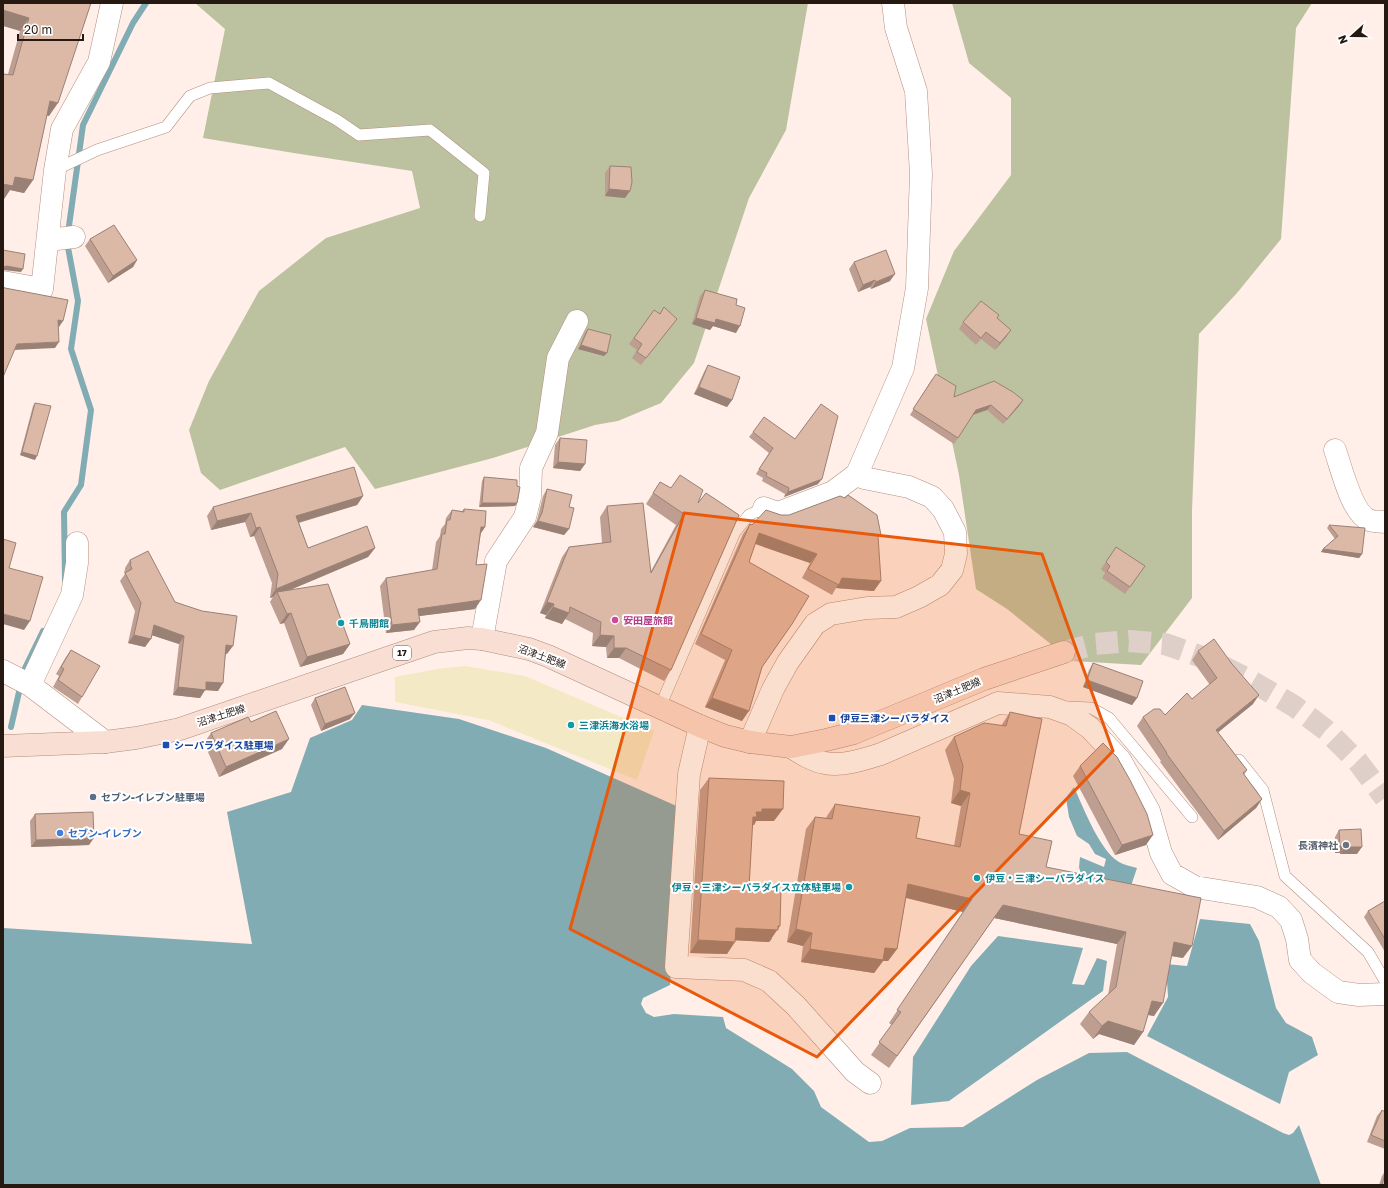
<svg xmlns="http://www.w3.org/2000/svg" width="1388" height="1188" font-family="'Golos Text','Noto Sans JP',sans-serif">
<rect width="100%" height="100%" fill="#ffefe8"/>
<path fill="#bcc2a0" d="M195 3H808L786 130 749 198 694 363 661 403 618 421 595 425 493 458 375 489 345 447 220 490 201 473 189 430 209 381 259 291 326 238 420 208 412 171 300 154 203 138 225 29Z
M952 3H1312L1296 28 1281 239 1237 293 1199 334 1192 511V598L1141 665 1072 661 1007 609 976 589 959 475 926 319 954 251 1011 175V98L969 63Z"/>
<path fill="#f3e9c4" d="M465 666 525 676 654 731 637 780 488 720 395 702V677L437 669Z"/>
<path fill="#82acb4" d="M362 705 459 719 546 748 681 808 670 985 643 998 641 1004 646 1013 654 1017 674 1014 723 1017 726 1028 792 1069 814 1091 821 1107 869 1142 882 1141 910 1128 963 1127 1037 1080 1089 1053 1127 1052 1283 1133 1289 1135 1293 1133 1299 1125 1321 1185H3V928L252 944 227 812 291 792 310 738 352 720Z
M1074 787C1083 807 1100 851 1119 862 1124 865 1131 866 1137 868L1129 892 1082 878 1079 867 1080 857 1104 867 1106 859 1095 854 1089 844 1077 836 1069 817 1066 798Z
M1200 919 1250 924 1259 941 1276 1008 1286 1023 1312 1037 1318 1055 1289 1072 1280 1104 1147 1036 1168 997 1166 964 1187 966Z
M998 936 1083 948 1072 984 1084 985 1097 958 1107 961 1103 991 949 1101 911 1105 913 1057 971 966Z"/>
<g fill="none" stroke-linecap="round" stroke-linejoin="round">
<path stroke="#82acb4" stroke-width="6" d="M68 233 83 125 133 23 146 3
M65 580 64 512 81 485 91 410 71 349 78 301 67 242
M25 668 43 631
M11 727 19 692"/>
<path stroke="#decfc8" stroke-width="22" stroke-dasharray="22 11" stroke-linecap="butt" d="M1064 652 1095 644 1129 641 1165 644 1205 658 1246 678 1294 706 1326 730 1358 762 1385 798"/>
<g stroke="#b39080" stroke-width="12">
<path id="lane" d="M55 170 97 150 166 127 190 96 210 88 269 83 337 120 359 135 430 130 484 173 480 216
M660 707 735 532 749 515 764 508
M1067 707 1091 708 1109 718 1192 817
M1239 760 1263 790 1285 876 1368 952 1385 981"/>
</g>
<g stroke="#b39080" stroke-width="23">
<path id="street" d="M48 240 74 237
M3 282 42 289 55 170 62 129 99 62 112 3
M1335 450C1341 467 1352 514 1369 520 1373 522 1380 521 1385 522
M764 508 778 513 833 492 857 474
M482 639 496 561 525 517 530 497 531 468 547 433 558 358 577 321
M3 671 30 685 105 742
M30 685 72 595 77 563V543
M700 726 689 774 676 967 744 970 769 981 796 1006 855 1072 870 1083
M750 742 773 689 788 662 815 624 831 614 867 608 896 607 919 597 940 585 952 570 956 554 955 532 943 509 932 497 909 487 864 478 857 474 903 368 917 288 921 174 916 91 896 28 893 3
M791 747C802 754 813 761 825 763 842 767 865 759 881 754L998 703 1050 707 1072 715 1090 728 1120 760 1149 811 1161 853 1172 874 1195 887 1257 897 1279 907 1291 920 1297 939 1300 960 1312 973 1338 992 1359 995 1385 994"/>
</g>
<g stroke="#ad8c7d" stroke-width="23">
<path id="primary" d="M3 746 105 742 136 738 180 729 434 642 468 638 482 639 529 649 548 656 700 726 725 736 750 742 791 747 826 740 854 733 984 679 1064 652"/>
</g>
<use href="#lane" stroke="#fff" stroke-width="11"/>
<use href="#street" stroke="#fff" stroke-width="22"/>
<use href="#primary" stroke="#f9dfd3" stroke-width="22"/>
</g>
<path fill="#bd9e90" d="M3 3H91L49 116 47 115 33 180 24 193 10 190 4 199H3V74H8L20 31Z
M610 166 630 191 625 198 605 196V173Z
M90 239 137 260 133 267 108 283 85 246Z
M854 262 890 281 871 289 870 287 858 292 849 269Z
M705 290 736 305V333L713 326 710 330 692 324 700 296Z
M664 307 677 319 641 365 632 358 637 350 629 344 654 310 659 314Z
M997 318 1011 330 1006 337 995 350 981 339 976 345 959 329 963 322Z
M588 329 604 356 578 349 585 332Z
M708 365 732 400 727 407 694 394 704 372Z
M932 379 954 397 1023 400 1019 406 1003 424 987 410 973 415 954 444 910 415Z
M35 403V460L20 455 33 406Z
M753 432 818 484 784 497 785 494 762 481 763 478 756 474 769 453 749 437Z
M560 438 585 464 580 471 553 468 555 445Z
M484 477 517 486V503L515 506 479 507 482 481Z
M660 482 698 503 671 670 664 681 619 658H607L606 647 592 646 593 633 565 619 562 624 545 618 546 615 540 613 562 557 569 547 602 543 600 517 607 506 651 571 676 525 646 504Z
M547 489 569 507V529L564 535 533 527 537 520 543 496Z
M363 496 357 505 299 523 308 548H375L368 557 290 590 350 644 343 654 300 667 284 623 280 624 270 602 273 597 270 598 272 583 254 536 250 537 245 522 211 530 207 516 213 507Z
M464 509 485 527 481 533 476 565 475 609 419 616 414 630 386 633 380 586 386 578 432 570 436 542 440 536 441 529 445 524 446 518 452 510 462 511Z
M781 515 878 539 874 591 836 588 832 595 802 578 810 563 755 544 749 562 762 667 742 721 705 707 725 660 695 644 743 534 750 524 752 525Z
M1329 525 1362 554 1359 558 1321 552 1323 549 1335 539 1327 528Z
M1116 547 1145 566 1125 594 1102 578 1105 573 1101 569Z
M130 560 175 602 227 654H226L218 691 205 690 200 698 173 695 179 644 152 635 145 647 128 643 135 611 120 581 125 574 124 572 125 570V568Z
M71 650 82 697 78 704 53 687 59 676 56 674 66 657Z
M1198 651 1253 704 1218 732 1247 770 1244 775 1262 799 1256 808 1218 840 1160 762 1161 761 1137 726 1143 717 1165 715 1192 699 1210 685 1192 660Z
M1093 663 1137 698 1132 705 1083 687 1089 670Z
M315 698 350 719 321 731 311 705Z
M1010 712 1019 834 1046 867 1183 958 1172 956 1154 1016 1148 1015 1143 1032 1134 1045 1099 1034 1093 1039 1080 1024 1089 1012 1108 995 1117 944 994 918 889 1068 871 1055 892 1025 889 1023 963 912 906 898 897 949 888 961H883L874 973 801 962 803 946 787 942 806 829 815 817 826 818 827 816 835 804 916 838 954 846 961 806 951 803 954 779 945 750 954 737 1001 726Z
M251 722 282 749 219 777 204 743 211 733Z
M1080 766 1146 845 1115 855 1073 776Z
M709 778 774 821H756L754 825H752L749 888 772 939 769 942 735 940 727 954 690 953 700 790Z
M35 814 89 845 31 847 30 821Z
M1339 830 1357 854H1340V853H1335V837Z
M1385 901V952L1364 917 1368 911Z
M1382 1110 1385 1112V1149L1367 1142 1377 1116Z
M1385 1171V1185H1379L1382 1176Z"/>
<path fill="#9a8175" d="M3 10 29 18 20 31 3 26Z
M50 101 58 103 49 116 41 114Z
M15 177 33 180 24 193 10 190 4 199H3V184Z
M609 189 630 191 625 198 605 196Z
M137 260 133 267 108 283 113 276Z
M7 266 23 269 21 272 3 270V267Z
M895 274 890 281 871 289 876 282Z
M875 280 870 287 858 292 863 285Z
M696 318 716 319 740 326 736 333 713 326 710 330 692 324Z
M58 320 63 321 59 327 54 326Z
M1011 330 1006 337 995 350 1000 343Z
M59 342 55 348 13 350 17 344Z
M581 345 607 353 604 356 578 349Z
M699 387 732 400 727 407 694 394Z
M1023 400 1019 406 1003 424 1007 419Z
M991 405 987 410 972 415 976 410Z
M22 452 37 456 35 460 20 455Z
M558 462 585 464 580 471 553 468Z
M822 479 818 484 784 497 788 492Z
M363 496 357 505 290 525 296 516Z
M482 503H517L515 506 479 507Z
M251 513 245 522 211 530 217 521Z
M538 521 569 529 564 535 533 527Z
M260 527 254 536 250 537 256 528Z
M481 527H485L479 536Z
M759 533 817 554 810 563 753 543Z
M375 548 368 557 278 595 277 592 273 597 270 598 276 589Z
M1323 549 1362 554 1359 558 1321 552Z
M842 578 881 581 874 591 836 588Z
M481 600 475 609 412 617 418 609Z
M547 602 554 604 546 615 540 613Z
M553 607 569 613 562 624 545 618Z
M291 613 284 623 280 624 287 614Z
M3 614 30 621 24 630 3 624Z
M420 622 414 630 386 633 392 625Z
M154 625 184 636 179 644 148 634Z
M134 635 151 639 145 647 128 643Z
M600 635 614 636 606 647 592 646Z
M350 644 343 654 300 667 307 657Z
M226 645 233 646 227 654 221 653Z
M614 648H626L619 658H607Z
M1087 680 1137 698 1132 705 1083 687Z
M206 682 223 683 218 691 205 690 200 698 173 695 178 687Z
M1259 695 1253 704 1210 739 1216 730Z
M712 698 749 711 742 721 705 707Z
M355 713 350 719 321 731 325 724Z
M289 739 282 749 219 777 226 767Z
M960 790 970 793 961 806 951 803Z
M1262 799 1256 808 1218 840 1224 831Z
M762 809H783L774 821H756L754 825H751L744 829 756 812Z
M1153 835 1146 845 1115 855 1122 845Z
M94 838 89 845 31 847 36 840Z
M1340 846H1345L1340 853H1335Z
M1345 847H1362L1357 854H1340Z
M908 884 972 899 963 912 899 896Z
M1003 905 1126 932 1117 944 994 918Z
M778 926H780L769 942 728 940 736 928Z
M796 929 812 933 803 946 787 942Z
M698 940 735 942 727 954 690 953Z
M1174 942 1192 946 1183 958 1165 955Z
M885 948 897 949 888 961H883L874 973 801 962 810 949Z
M1152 1001 1163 1003 1154 1016 1143 1014Z
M1108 1021 1143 1032 1134 1045 1099 1034 1093 1039 1102 1026Z"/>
<path fill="#dcb8a7" stroke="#9a8175" d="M3 3H91L58 103 50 101 33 180 15 177 13 186 3 184V74L13 75 29 18 3 10Z
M610 166 631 167 632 182 630 191 609 189Z
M114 225 137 260 113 276 90 239Z
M3 250 25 254 23 269 7 266 3 267Z
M886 250 895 274 876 282 875 280 863 285 854 262Z
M3 287 5 288 68 300 63 321 58 320 59 342 17 344 3 377Z
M705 290 737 299 736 305 745 308 740 326 716 319 715 323 696 318Z
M981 301 999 315 997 318 1011 330 1000 343 986 332 981 338 963 322Z
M664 307 677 319 646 358 637 352 642 344 634 338 654 310 660 314Z
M588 329 611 335 607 353 581 345Z
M708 365 740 377 732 400 699 387Z
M936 374 956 386 954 397 994 381 1013 392 1023 400 1007 419 991 405 976 410 958 438 913 409Z
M35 403 51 406 37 456 22 452Z
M821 404 838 416 822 479 788 492 789 488 766 476 767 473 759 469 773 448 753 432 764 417 795 439Z
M560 438 587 440 585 464 558 462Z
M354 467 363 496 296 516 308 548 367 526 375 548 276 589 278 574 260 527 256 528 251 513 217 521 213 507Z
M680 475 703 490 698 503 706 493 739 515 671 670 626 648H614V636L600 635 601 622 570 607 569 613 553 607 554 604 547 602 569 547 611 542 607 506 643 503 651 573 684 514 653 493 660 482 671 488Z
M484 477 517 480V486L520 487 517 503H482Z
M547 489 572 495 569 507 574 508 569 529 538 521 542 513Z
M848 495 877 515 881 535 878 536 881 581 842 578 839 585 808 569 817 554 759 533 749 562 809 596 792 624 762 667 749 711 712 698 732 650 701 634 750 524 752 525 766 510 781 515H789L840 496 845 498Z
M464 509 486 511 485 527H481L476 565 487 564 481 600 418 609 420 622 392 625 386 578 437 569 442 534H445L447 520H450L452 510 464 512Z
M1329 525 1365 528 1362 554 1323 549 1338 536Z
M3 539 16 543 9 568 43 577 30 621 3 614Z
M1116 547 1145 566 1130 587 1107 571 1110 566 1106 562Z
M148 551 175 602 202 611 237 616 233 646 226 645 223 683 206 682V690L178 687 184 636 154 625 151 639 134 635 141 603 125 573 132 569 130 564 131 563 130 560Z
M328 584 350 644 307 657 291 613 287 614 277 592Z
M1214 639 1232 664 1259 695 1216 730 1247 770 1243 773 1262 799 1224 831 1166 753H1167L1143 717 1154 709H1160L1165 715 1187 693 1192 699 1217 678 1198 651Z
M71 650 100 666 82 697 58 680 64 669 61 667Z
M1093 663 1143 681 1137 698 1087 680Z
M345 687 355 713 325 724 315 698Z
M276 711 289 739 226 767 211 733 248 717 251 722Z
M1010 712 1042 719 1019 834 1052 841 1046 867 1201 898 1192 946 1174 942 1163 1003 1152 1001 1143 1032 1108 1021 1102 1026 1089 1012 1116 987 1126 932 1003 905 897 1056 879 1042 901 1012 897 1010 972 899 908 884 897 949 885 948 883 960 810 949 812 933 796 929 815 817 832 819 835 804 920 817 916 838 960 847 970 793 960 790 963 766 954 737 984 723 1006 726Z
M1103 743 1117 757 1130 780 1147 814 1153 835 1122 845 1080 766Z
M709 778 784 781 783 809H762V812H756L757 817H753L749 888 781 890 780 926H778V930L736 928 735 942 698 940Z
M93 812 94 838 36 840 35 814Z
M1361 829 1362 847H1345V846H1340L1339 830Z
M1385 901V939L1368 911Z
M1382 1110 1385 1112V1141L1371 1135Z
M1385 1174V1185H1382Z"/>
<path fill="#e8590c" fill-opacity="0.2" stroke="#e8590c" stroke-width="3" stroke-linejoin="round" d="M684 513 1042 554 1113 751 817 1057 570 929Z"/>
<circle fill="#d1479c" stroke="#fff" stroke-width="1.5" cx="615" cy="620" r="4"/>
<g fill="#0f9aa8" stroke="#fff" stroke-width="1.5">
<circle cx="341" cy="623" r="4"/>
<circle cx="571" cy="725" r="4"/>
<circle cx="977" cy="878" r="4"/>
<circle cx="849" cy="887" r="4"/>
</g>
<g fill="#1a4fb4" stroke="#fff" stroke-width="1.5">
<rect x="828" y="714" width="8" height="8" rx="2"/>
<rect x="162" y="741" width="8" height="8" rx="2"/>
</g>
<circle fill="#5c6f8a" stroke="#fff" stroke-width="1.5" cx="93" cy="797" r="4"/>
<circle fill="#3f7fe0" stroke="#fff" stroke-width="1.5" cx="60" cy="833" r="4"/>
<circle fill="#6b7280" stroke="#fff" stroke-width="1.5" cx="1346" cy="845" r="4"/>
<g text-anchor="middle" stroke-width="4" stroke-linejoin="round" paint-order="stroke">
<rect fill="#fff" stroke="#675e59" stroke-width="1" x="393" y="646" width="18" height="14" rx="3"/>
<g font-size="9" font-weight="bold" fill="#261912">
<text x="402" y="656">17</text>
</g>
<g font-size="10" font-weight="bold" fill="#b23c85" stroke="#fff" text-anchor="start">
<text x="623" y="624">安田屋旅館</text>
</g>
<g font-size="10" font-weight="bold" fill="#0d838f" stroke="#fff" text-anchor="start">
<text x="349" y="627">千鳥開館</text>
<text x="579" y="729">三津浜海水浴場</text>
<text x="985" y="882">伊豆・三津シーパラダイス</text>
<text x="841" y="891" text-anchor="end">伊豆・三津シーパラダイス立体駐車場</text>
</g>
<g font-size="10" fill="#261912" stroke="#fff">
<text transform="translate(542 656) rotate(20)" y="4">沼津土肥線</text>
<text transform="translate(957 690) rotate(-23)" y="4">沼津土肥線</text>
<text transform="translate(221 715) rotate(-18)" y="4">沼津土肥線</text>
</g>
<g font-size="10" font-weight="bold" fill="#164399" stroke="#fff" text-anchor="start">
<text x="840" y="722">伊豆三津シーパラダイス</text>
<text x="174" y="749">シーパラダイス駐車場</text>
</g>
<g font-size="10" font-weight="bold" fill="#4e5e75" stroke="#fff" text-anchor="start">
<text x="101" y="801">セブン-イレブン駐車場</text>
</g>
<g font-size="10" font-weight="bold" fill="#366cbe" stroke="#fff" text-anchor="start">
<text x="68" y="837">セブン-イレブン</text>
</g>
<g font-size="10" font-weight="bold" fill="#5b616d" stroke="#fff" text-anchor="end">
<text x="1338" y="849">長濱神社</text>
</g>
</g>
<rect width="1388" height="1188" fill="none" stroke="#261912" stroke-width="8"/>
<g transform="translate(1352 36) rotate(249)" stroke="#ffffff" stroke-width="3" paint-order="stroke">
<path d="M0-3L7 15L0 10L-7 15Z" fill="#261912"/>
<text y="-6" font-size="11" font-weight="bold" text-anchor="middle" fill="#261912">N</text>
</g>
<path d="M18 34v6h65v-6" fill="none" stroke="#261912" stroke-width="2"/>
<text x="24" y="34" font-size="12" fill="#261912" stroke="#ffffff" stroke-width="3" paint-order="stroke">20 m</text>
</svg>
